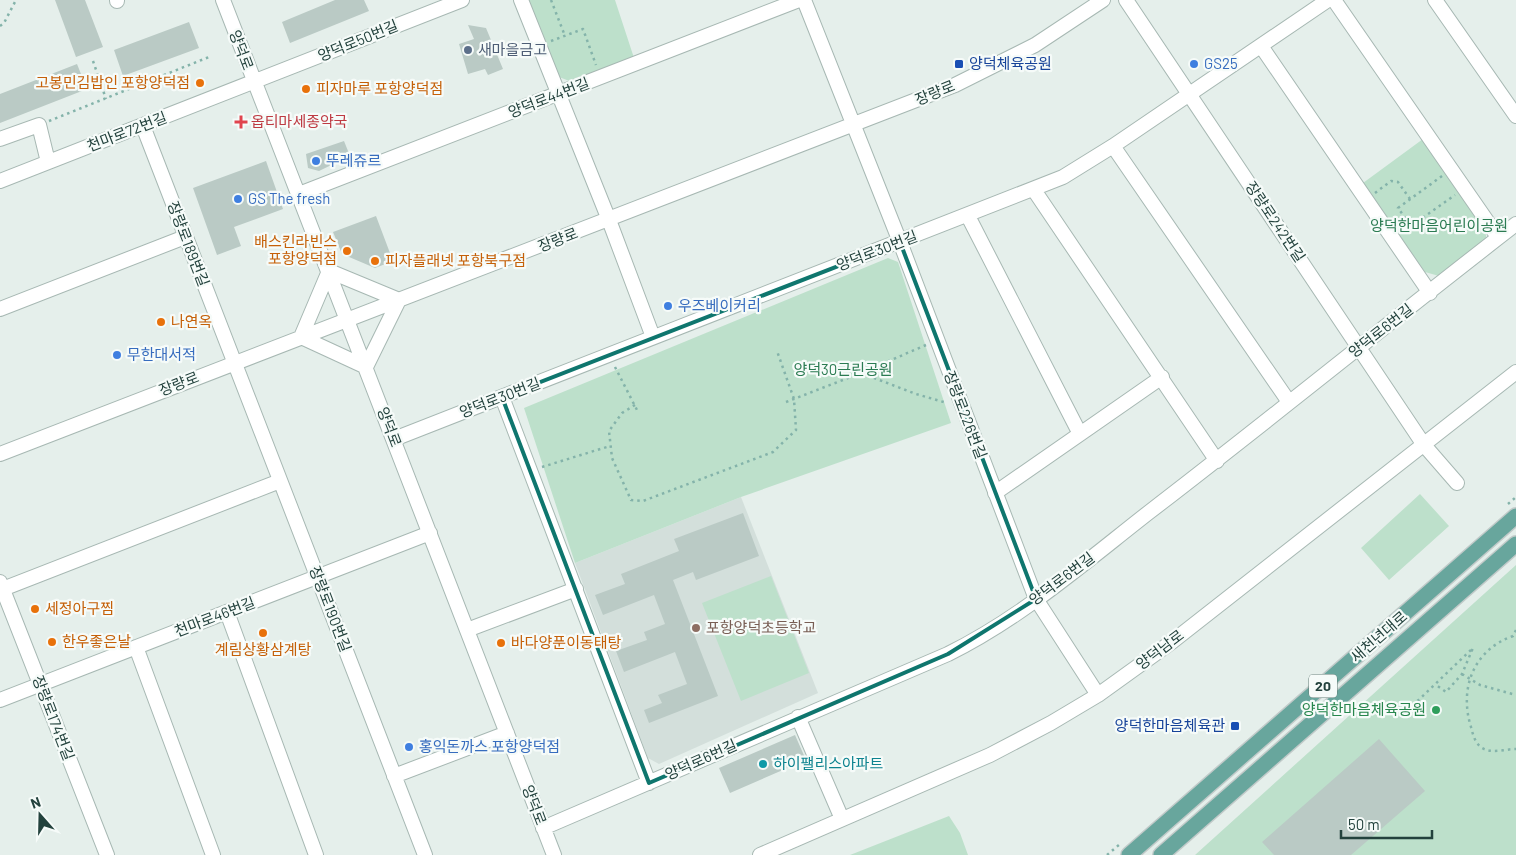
<svg xmlns="http://www.w3.org/2000/svg" width="1516" height="855" font-family="Barlow,'Noto Sans KR',sans-serif">
<rect width="100%" height="100%" fill="#e5efeb"/>
<path fill="#d3dfdb" d="M741 497 818 693 659 764 648 758 575 563Z"/>
<path fill="#bde0cb" d="M529 0H615L634 58 572 82 559 77Z
M1423 139 1486 228V239L1439 276 1425 272 1363 183Z
M888 258 898 262 951 423 741 497 575 563 524 408Z
M1420 494 1449 526 1389 580 1361 548Z
M1516 565V855H1195Z
M771 576 809 673 741 701 702 603Z
M949 816 960 833 968 855H850Z"/>
<path fill="#bacac5" d="M55 0H85L103 47 76 57Z
M335 0H364L369 11 290 43 282 22Z
M189 22 199 48 123 76 114 50Z
M468 25 486 28 503 69 488 75 485 69 468 74 459 44 474 39Z
M77 64 87 89 0 123V94Z
M344 141 350 156 319 171 308 168 306 154Z
M266 161 283 209 234 227 241 246 217 255 193 188Z
M376 216 393 261 375 268 342 254 333 232Z
M743 513 759 556 696 580 693 572 673 580 718 696 649 723 644 710 662 703 658 695 687 684 675 652 624 672 616 651 647 640 644 632 665 624 654 595 603 615 595 595 625 584 621 574 679 551 674 539Z
M795 735 806 760 730 793 719 768Z
M1379 739 1425 791 1351 855H1274L1262 842Z"/>
<g fill="none" stroke-linecap="round" stroke-linejoin="round">
<g stroke="#a7b8b3" stroke-width="16">
<path id="minor" d="M117 0V1
M223 0 554 855
M521 0 609 220 653 337
M804 0 900 242 1036 599 1098 695
M1126 0 1424 445 1457 483
M1334 0 1498 237
M1435 0 1516 116
M1261 46 1430 293
M143 126 425 855
M0 139 39 125 48 162
M1113 146 1289 402
M0 181 462 0
M1034 190 1217 461
M299 194 799 0
M968 216 1080 434
M329 271 399 300 366 367 301 337Z
M0 309 185 237
M502 397 649 783
M394 439 1063 177 1113 146 1328 0
M0 454 955 85 1035 45 1103 0
M995 493 1162 377
M0 582 107 855
M0 590 280 481
M227 612 316 855
M467 630 576 589
M136 647 213 855
M0 700 430 533
M798 717 842 819
M394 776 507 733
M543 828 948 654C1021 618 1084 563 1148 513 1272 418 1393 319 1516 224
M760 855 990 755 1051 723 1098 695 1173 641 1516 372"/>
</g>
<g stroke="#c1cac9" stroke-width="18">
<path id="major" d="M1129 855 1516 516
M1161 855 1516 544"/>
</g>
<path stroke="#84b3aa" stroke-width="2.5" stroke-dasharray="2.5 4" stroke-linecap="butt" d="M551 0 565 36
M0 26 4 23 16 0
M551 41 583 29 596 65
M93 61 106 99
M49 121 209 57
M1442 176 1398 208 1411 226 1455 195
M1375 193 1391 181 1398 182 1410 199
M926 345 861 373 916 394 947 403
M615 367 637 410
M786 402 861 373
M635 405 622 413 609 431 612 458 631 500 643 501 773 452 796 430 794 399 777 351
M542 467 610 446
M1508 504 1516 497
M1516 630 1513 636C1473 650 1459 689 1471 727 1473 735 1475 743 1482 748 1492 754 1505 749 1516 749
M1462 674 1480 685 1516 695
M1408 710 1473 648 1462 674 1446 692 1436 685
M1107 855 1120 844"/>
<use href="#minor" stroke="#fff" stroke-width="14"/>
<use href="#major" stroke="#68a69d" stroke-width="15"/>
</g>
<path fill="none" stroke="#0f766e" stroke-width="4" stroke-linejoin="round" d="M900 242 1036 599 948 654 649 783 502 397Z"/>
<circle fill="#5c6f8a" stroke="#f6fbf9" stroke-width="2" cx="468" cy="50" r="5"/>
<g fill="#1a4fb4" stroke="#f6fbf9" stroke-width="2">
<rect x="954" y="59" width="10" height="10" rx="2.5"/>
<rect x="1230" y="721" width="10" height="10" rx="2.5"/>
</g>
<g fill="#3f7fe0" stroke="#f6fbf9" stroke-width="2">
<circle cx="1194" cy="64" r="5"/>
<circle cx="316" cy="161" r="5"/>
<circle cx="238" cy="199" r="5"/>
<circle cx="668" cy="306" r="5"/>
<circle cx="117" cy="355" r="5"/>
<circle cx="409" cy="747" r="5"/>
</g>
<g fill="#e8710a" stroke="#f6fbf9" stroke-width="2">
<circle cx="200" cy="83" r="5"/>
<circle cx="306" cy="89" r="5"/>
<circle cx="347" cy="251" r="5"/>
<circle cx="375" cy="261" r="5"/>
<circle cx="161" cy="322" r="5"/>
<circle cx="35" cy="609" r="5"/>
<circle cx="263" cy="633" r="5"/>
<circle cx="52" cy="642" r="5"/>
<circle cx="501" cy="643" r="5"/>
</g>
<path fill="#e0444e" stroke="#f6fbf9" stroke-width="2" d="M238.5 114.5h5v5h5v5h-5v5h-5v-5h-5v-5h5z"/>
<circle fill="#8d6e63" stroke="#f6fbf9" stroke-width="2" cx="696" cy="628" r="5"/>
<circle fill="#2e9e5b" stroke="#f6fbf9" stroke-width="2" cx="1436" cy="710" r="5"/>
<circle fill="#0f9aa8" stroke="#f6fbf9" stroke-width="2" cx="763" cy="764" r="5"/>
<g text-anchor="middle" stroke-width="4.5" stroke-linejoin="round" paint-order="stroke">
<rect fill="#f6fbf9" stroke="#627a75" stroke-width="1" x="1309" y="674.5" width="28" height="23" rx="4"/>
<g font-size="14" font-weight="bold" fill="#23423d">
<text x="1323" y="691">20</text>
</g>
<g font-size="15" fill="#23423d" stroke="#f6fbf9">
<text transform="translate(358 41) rotate(-22)" y="5">양덕로50번길</text>
<text transform="translate(241 50) rotate(69)" y="5">양덕로</text>
<text transform="translate(935 93) rotate(-22)" y="5">장량로</text>
<text transform="translate(549 98) rotate(-21)" y="5">양덕로44번길</text>
<text transform="translate(127 132) rotate(-21)" y="5">천마로72번길</text>
<text transform="translate(1275 222) rotate(56)" y="5">장량로242번길</text>
<text transform="translate(558 240) rotate(-21)" y="5">장량로</text>
<text transform="translate(188 244) rotate(69)" y="5">장량로189번길</text>
<text transform="translate(877 251) rotate(-21)" y="5">양덕로30번길</text>
<text transform="translate(1381 331) rotate(-38)" y="5">양덕로6번길</text>
<text transform="translate(179 384) rotate(-21)" y="5">장량로</text>
<text transform="translate(500 398) rotate(-21)" y="5">양덕로30번길</text>
<text transform="translate(965 415) rotate(69)" y="5">장량로226번길</text>
<text transform="translate(389 427) rotate(69)" y="5">양덕로</text>
<text transform="translate(1062 579) rotate(-37)" y="5">양덕로6번길</text>
<text transform="translate(330 609) rotate(69)" y="5">장량로190번길</text>
<text transform="translate(215 617) rotate(-21)" y="5">천마로46번길</text>
<text transform="translate(1379 637) rotate(-41)" y="5">새천년대로</text>
<text transform="translate(1160 650) rotate(-37)" y="5">양덕남로</text>
<text transform="translate(53 718) rotate(69)" y="5">장량로174번길</text>
<text transform="translate(701 760) rotate(-24)" y="5">양덕로6번길</text>
<text transform="translate(534 805) rotate(69)" y="5">양덕로</text>
</g>
<g font-size="15" fill="#4e5e75" stroke="#f6fbf9" text-anchor="start">
<text x="478" y="55">새마을금고</text>
</g>
<g font-size="15" fill="#164399" stroke="#f6fbf9" text-anchor="start">
<text x="969" y="69">양덕체육공원</text>
<text x="1225" y="731" text-anchor="end">양덕한마음체육관</text>
</g>
<g font-size="15" fill="#366cbe" stroke="#f6fbf9" text-anchor="start">
<text x="1204" y="69">GS25</text>
<text x="326" y="166">뚜레쥬르</text>
<text x="248" y="204">GS The fresh</text>
<text x="678" y="311">우즈베이커리</text>
<text x="127" y="360">무한대서적</text>
<text x="419" y="752">홍익돈까스 포항양덕점</text>
</g>
<g font-size="15" fill="#c56008" stroke="#f6fbf9" text-anchor="start">
<text x="190" y="88" text-anchor="end">고봉민김밥인 포항양덕점</text>
<text x="316" y="94">피자마루 포항양덕점</text>
<text x="337" y="247" text-anchor="end">배스킨라빈스<tspan x="337" dy="17">포항양덕점</tspan></text>
<text x="385" y="266">피자플래넷 포항북구점</text>
<text x="171" y="327">나연옥</text>
<text x="45" y="614">세정아구찜</text>
<text x="62" y="647">한우좋은날</text>
<text x="511" y="648">바다양푼이동태탕</text>
<text x="263" y="655" text-anchor="middle">계림상황삼계탕</text>
</g>
<g font-size="15" fill="#be3a42" stroke="#f6fbf9" text-anchor="start">
<text x="251" y="127">옵티마세종약국</text>
</g>
<g font-size="15" fill="#2b7b52" stroke="#f6fbf9">
<text x="1439" y="231">양덕한마음어린이공원</text>
<text x="843" y="375">양덕30근린공원</text>
</g>
<g font-size="15" fill="#785e54" stroke="#f6fbf9" text-anchor="start">
<text x="706" y="633">포항양덕초등학교</text>
</g>
<g font-size="15" fill="#27864d" stroke="#f6fbf9" text-anchor="end">
<text x="1426" y="715">양덕한마음체육공원</text>
</g>
<g font-size="15" fill="#0d838f" stroke="#f6fbf9" text-anchor="start">
<text x="773" y="769">하이팰리스아파트</text>
</g>
</g>
<g transform="translate(40 815) rotate(340)" stroke="#f6fbf9" stroke-width="4" paint-order="stroke">
<path d="M0-4L9 19L0 12L-9 19Z" fill="#23423d"/>
<text y="-8" font-size="14" font-weight="bold" text-anchor="middle" fill="#23423d">N</text>
</g>
<path d="M1341 830v8h91v-8" fill="none" stroke="#23423d" stroke-width="2.5"/>
<text x="1348" y="830" font-size="15" fill="#23423d" stroke="#f6fbf9" stroke-width="4" paint-order="stroke">50 m</text>
</svg>
